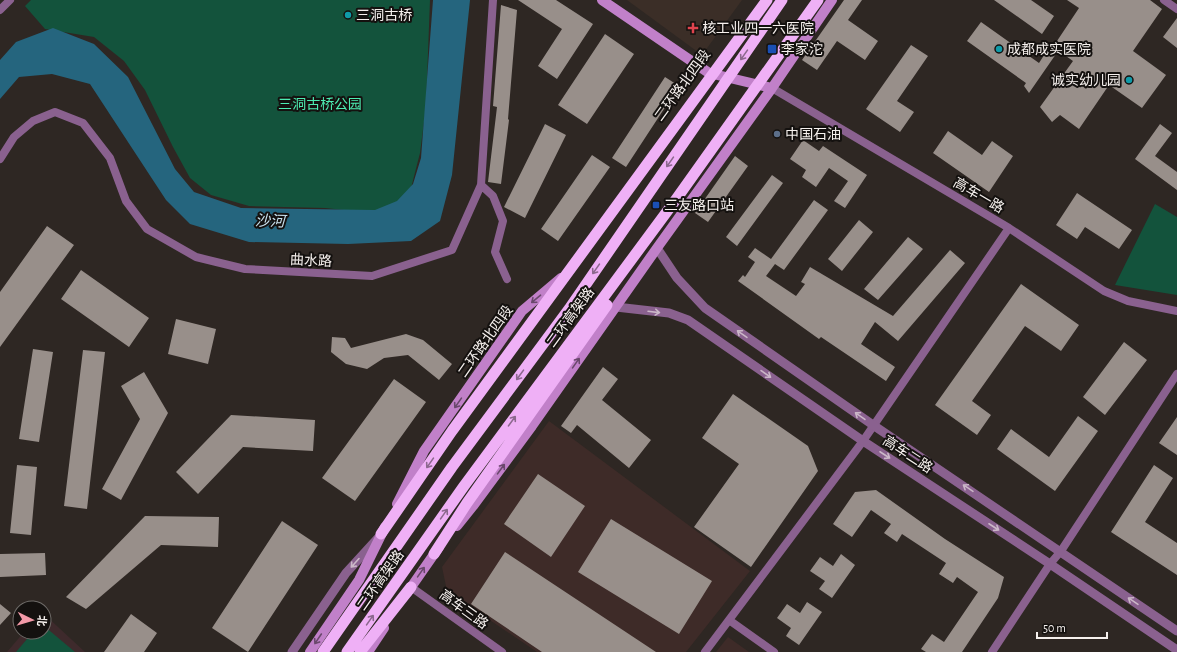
<svg xmlns="http://www.w3.org/2000/svg" width="1177" height="652" font-family="'Alegreya Sans','Noto Sans SC',sans-serif">
<rect width="100%" height="100%" fill="#2e2723"/>
<path fill="#3e2b28" d="M549 421 750 571 686 652H537L447 591 442 567Z
M728 637 749 652H716Z"/>
<path fill="#3b2e27" d="M627 0H742L702 55Z"/>
<path fill="#3e2a2c" d="M44 614 85 652H7L24 632H44Z"/>
<path fill="#13533c" d="M31 0H430L426 106 420 153 409 196 381 214 325 208 249 206 211 195 190 178 173 147 145 90 124 61 94 37 45 29 25 6Z
M1155 204 1177 217V295L1115 285Z
M44 626 75 652H16L33 632H44Z"/>
<path fill="#25657e" d="M433 0H470L452 175 440 221 411 241 348 244 249 242 190 224 166 200 90 84 52 74 19 77 0 99V60L16 42 53 28 94 44 128 77 175 169 194 192 241 208 375 210 397 201 413 184 421 158Z"/>
<path fill="#988f8a" d="M518 0H556L593 24 557 79 538 66 562 29Z
M844 0H862L848 20 878 41 865 60 837 41 817 70 802 60Z
M994 0H1031L1054 16 1042 34Z
M1067 0H1150L1162 9 1133 51 1166 75 1142 108 1109 85 1079 129 1060 115 1052 122 1040 107 1073 61 1053 47 1079 8Z
M501 5 517 10 508 119 509 120 501 184 488 182 497 107 493 106Z
M1177 18V48L1163 37Z
M981 22 1039 63 1048 49 1056 54 1029 93 1024 86 1026 83 967 41Z
M605 34 634 54 587 124 558 105Z
M911 45 928 56 897 101 914 112 900 132 866 109Z
M665 77 679 86 626 167 612 158Z
M545 124 566 135 525 218 504 207Z
M1160 124 1172 133 1155 156 1177 172V190L1135 159Z
M948 131 982 155 992 141 1013 156 989 192 933 153Z
M803 140 819 151 823 146 867 175 845 208 834 201 848 181 829 168 816 187 802 177 806 170 790 159Z
M592 155 610 167 558 241 541 229Z
M735 156 748 166 708 222 695 213Z
M772 175 783 183 737 246 726 237Z
M1077 193 1132 230 1119 249 1085 227 1077 239 1056 225Z
M814 200 828 210 784 270 775 264 766 276 796 296 805 284 801 282 810 267 893 316 950 250 965 263 898 341 875 322 861 344 895 367 886 381 821 337 819 339 738 281 743 275 745 277 755 262 748 257 755 248 771 259Z
M859 220 873 232 842 271 828 259Z
M47 226 74 245 0 347V292Z
M908 237 923 249 878 300 864 289Z
M81 270 149 318 129 347 61 299Z
M1021 284 1079 325 1061 351 1025 326 972 401 991 415 977 435 935 405Z
M176 319 216 329 208 364 168 354Z
M406 334 423 340 452 364 439 380 408 355 384 358 367 369 346 364 331 352 332 337 345 338 351 348Z
M1124 342 1147 360 1105 415 1083 397Z
M33 349 53 352 39 442 19 439Z
M83 350 105 352 87 509 64 506Z
M603 367 618 379 602 400 651 440 629 468 577 425 571 433 561 426Z
M144 372 168 413 121 500 102 489 140 419 121 386Z
M394 379 426 402 355 501 322 478Z
M733 394 808 446 818 471 751 567 694 527 739 464 702 438Z
M231 415 315 420 313 451 243 447 198 494 176 472Z
M1078 416 1098 431 1055 491 997 449 1011 429 1049 457Z
M1177 417V455L1159 443Z
M17 465 37 467 31 535 10 533Z
M1154 465 1173 478 1145 522 1177 543V575L1111 532Z
M538 474 585 506 551 557 504 524Z
M876 490 945 539 1004 577 998 598 962 652H926L921 649 932 634 944 642 978 592 957 577 953 583 939 574 946 563 902 534 897 542 884 533 891 524 871 510 852 537 833 524 855 492Z
M145 516 219 517 218 547 161 545 86 609 66 597Z
M611 519 712 581 679 634 578 572Z
M282 521 318 545 248 652 212 628Z
M505 552 656 652H542L471 604Z
M45 553 46 575 0 577V554Z
M841 554 855 565 832 598 819 589 825 581 810 571 820 557 833 566Z
M807 602 822 612 799 645 786 636 791 628 777 618 787 604 800 613Z
M0 604 11 613 0 625Z
M131 614 157 633 144 652H104Z"/>
<g fill="none" stroke-linecap="round" stroke-linejoin="round">
<path stroke="#8a618f" stroke-width="8" d="M1164 0 1177 9
M0 10 10 0
M772 88 1009 228 1104 291 1128 301 1177 311
M0 159 14 137 33 121 55 112 83 123 110 158 126 201 147 229 196 257 245 269 372 276 452 250 481 185 493 0
M481 185 493 196 503 221 495 252 507 279
M411 587 502 652
M729 620 774 652
M705 652 863 441 1009 228
M992 652 1050 564 1061 551 1177 374"/>
<path stroke="#8a618f" stroke-width="9" d="M657 248 677 278 705 308 873 425 1177 631
M616 307 669 313 688 320 863 441 1050 564 1177 650
M292 652 346 573 378 538"/>
<path stroke="#c180c9" stroke-width="10" d="M602 0 709 73 772 88
M397 504 424 451 522 311 561 278
M457 526 473 506 532 426 657 248 772 88 832 0
M407 593 439 547
M310 652 359 580 385 527
M368 652 384 628"/>
<path stroke="#efb0f6" stroke-width="11" d="M381 534 452 431 767 0
M434 554 467 503 607 305
M323 652 452 467 569 309 782 0
M347 652 464 486 677 198 818 0
M360 652 411 587"/>
</g>
<defs><path id="oneway-shaft" d="M-6 0H5M1.5-3L5.5 0L1.5 3" fill="none" stroke-width="1.6" stroke-linecap="round" stroke-linejoin="round"/></defs>
<g stroke="#8c688e">
<use href="#oneway-shaft" transform="translate(744 55) rotate(125)"/>
<use href="#oneway-shaft" transform="translate(670 162) rotate(125)"/>
<use href="#oneway-shaft" transform="translate(596 269) rotate(125)"/>
<use href="#oneway-shaft" transform="translate(520 375) rotate(126)"/>
<use href="#oneway-shaft" transform="translate(512 421) rotate(-54)"/>
<use href="#oneway-shaft" transform="translate(430 463) rotate(125)"/>
<use href="#oneway-shaft" transform="translate(444 514) rotate(-55)"/>
<use href="#oneway-shaft" transform="translate(370 620) rotate(-55)"/>
</g>
<g stroke="#6a486c">
<use href="#oneway-shaft" transform="translate(536 299) rotate(140)"/>
<use href="#oneway-shaft" transform="translate(576 363) rotate(-55)"/>
<use href="#oneway-shaft" transform="translate(458 403) rotate(125)"/>
<use href="#oneway-shaft" transform="translate(501 469) rotate(-54)"/>
<use href="#oneway-shaft" transform="translate(421 572) rotate(-55)"/>
<use href="#oneway-shaft" transform="translate(318 639) rotate(124)"/>
</g>
<g stroke="#cbb7c8">
<use href="#oneway-shaft" transform="translate(654 312) rotate(7)"/>
<use href="#oneway-shaft" transform="translate(742 334) rotate(-145)"/>
<use href="#oneway-shaft" transform="translate(766 374) rotate(35)"/>
<use href="#oneway-shaft" transform="translate(860 416) rotate(-145)"/>
<use href="#oneway-shaft" transform="translate(885 455) rotate(33)"/>
<use href="#oneway-shaft" transform="translate(968 488) rotate(-146)"/>
<use href="#oneway-shaft" transform="translate(994 527) rotate(33)"/>
<use href="#oneway-shaft" transform="translate(355 563) rotate(132)"/>
<use href="#oneway-shaft" transform="translate(1133 601) rotate(-146)"/>
</g>
<g fill="#0f9aa8" stroke="#14110f" stroke-width="1.5">
<circle cx="348" cy="15" r="4"/>
<circle cx="999" cy="49" r="4"/>
<circle cx="1129" cy="80" r="4"/>
</g>
<path fill="#e0444e" stroke="#14110f" stroke-width="1.5" d="M691 22h4v4h4v4h-4v4h-4v-4h-4v-4h4z"/>
<g fill="#1a4fb4" stroke="#14110f" stroke-width="1.5">
<rect x="767" y="44" width="10" height="10" rx="2"/>
<rect x="652" y="201" width="8" height="8" rx="2"/>
</g>
<circle fill="#5c6f8a" stroke="#14110f" stroke-width="1.5" cx="777" cy="134" r="4"/>
<g text-anchor="middle" stroke-width="4" stroke-linejoin="round" paint-order="stroke">
<g font-size="14" fill="#f6f1ee" stroke="#14110f" text-anchor="start">
<text x="356" y="20">三洞古桥</text>
<text x="702" y="33">核工业四一六医院</text>
<text x="781" y="54">李家沱</text>
<text x="1007" y="54">成都成实医院</text>
<text x="1121" y="85" text-anchor="end">诚实幼儿园</text>
<text x="785" y="139">中国石油</text>
<text x="664" y="210">三友路口站</text>
</g>
<g font-size="14" fill="#f6f1ee" stroke="#14110f">
<text transform="translate(682 85) rotate(-54)" y="5">二环路北四段</text>
<text transform="translate(979 195) rotate(30)" y="5">高车一路</text>
<text transform="translate(311 260) rotate(3)" y="5">曲水路</text>
<text transform="translate(570 317) rotate(-54)" y="5">二环高架路</text>
<text transform="translate(485 341) rotate(-55)" y="5">二环路北四段</text>
<text transform="translate(908 454) rotate(33)" y="5">高车二路</text>
<text transform="translate(380 580) rotate(-55)" y="5">二环高架路</text>
<text transform="translate(464 609) rotate(36)" y="5">高车三路</text>
</g>
<g font-size="14" fill="#4decb2" stroke="#14110f">
<text x="320" y="109">三洞古桥公园</text>
</g>
<g font-size="15" font-style="italic" fill="#cbe4f0" stroke="#14110f">
<text transform="translate(270 221) rotate(2)" y="5">沙河</text>
</g>
</g>
<g transform="translate(32 620) rotate(95)"><circle r="19" fill="#14110f" stroke="#6e6b68"/>
<path d="M0-3L7 15L0 10L-7 15Z" fill="#f39aa8"/>
<text y="-6" font-size="11" font-weight="bold" text-anchor="middle" fill="#f6f1ee">北</text>
</g>
<path d="M1037 632v6h70v-6" fill="none" stroke="#f6f1ee" stroke-width="2"/>
<text x="1043" y="632" font-size="12" fill="#f6f1ee" stroke="#14110f" stroke-width="3" paint-order="stroke">50 m</text>
</svg>
